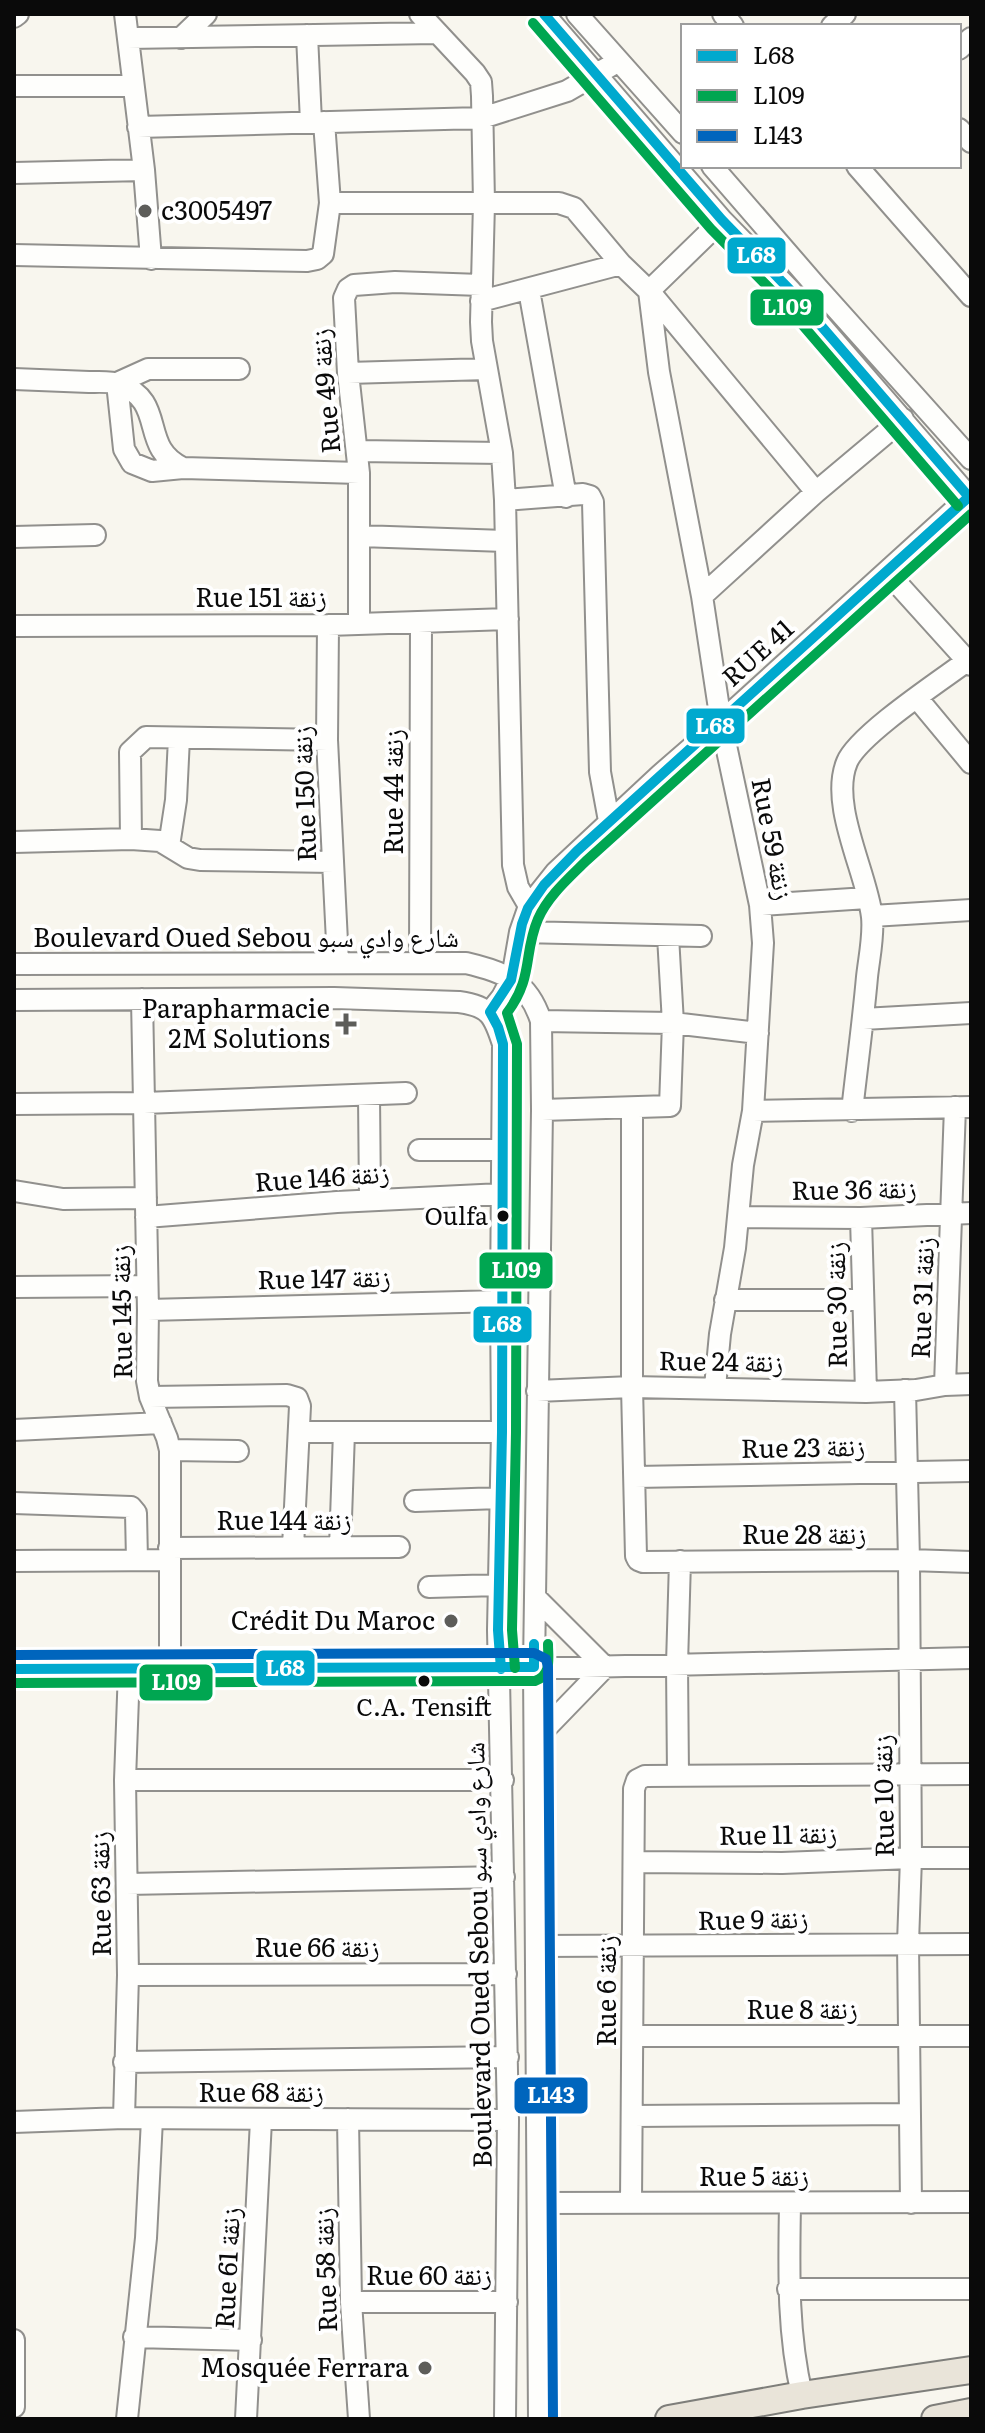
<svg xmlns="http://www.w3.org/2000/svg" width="985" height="2433" font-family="Literata,'Noto Naskh Arabic',serif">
<rect width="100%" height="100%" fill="#f8f6ee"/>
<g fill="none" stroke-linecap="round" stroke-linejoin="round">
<g stroke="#91908d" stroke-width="24">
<path id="minor" d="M125 14 144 170 151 259
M420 14 475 73 481 82 482 96 484 203 481 322 482 341 502 453 505 500 513 865 518 887 529 906
M544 14 722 220 791 291 971 499
M577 14 683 133
M723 14 733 26
M14 17 18 14
M832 26 845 14
M307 35 311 122
M128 38 436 33
M181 38 206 14
M959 49 971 38
M14 86H133
M324 122 330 203H559L574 208 621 264 649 291 816 492
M138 127 482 118 567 91 619 61
M959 129 971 142
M712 166 816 286 971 459
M857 166 971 296
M14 173 144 170
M14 255 307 261 317 259 323 254 330 203
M529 290 566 497
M481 301 621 264
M348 373 487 369
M14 379C39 380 64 381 89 382 98 382 111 381 119 384 168 402 138 447 183 468L359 473
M117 383 124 449 132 463 152 471 183 468
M117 383 148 369H239
M358 451 502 453
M505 500 583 494 590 496 593 502 600 772 609 821
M360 536 505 541
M14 537 95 535
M887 572 971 665
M702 596 816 492 903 419
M359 624V473L348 373 344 298 348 289 354 285 395 282 481 285
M328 625 327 740 338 962
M14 626 328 625 508 619
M917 698 971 763
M131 839 130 752 146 737 327 740
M14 842 131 839 160 841 188 858 200 860 333 862
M169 846 176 800 179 738
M760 905 867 898
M872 916 971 910
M520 932 701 936
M420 962 421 622
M14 964 466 963C505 972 528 981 541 1021L542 1110 534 1667 539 2419
M142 999 148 1310 147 1381 150 1397 167 1438 170 1450V1669
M14 1000 334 998 459 1002C490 1006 494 1016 503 1044L501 1301 502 1432 498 1630 508 2120 505 2419
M490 1012 502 997 512 978 520 932 529 906 556 872 660 775 721 722 971 495
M863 1019 971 1013
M541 1021 673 1023 758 1033
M369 1096 370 1200
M14 1104 144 1103 406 1093
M632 1109V1387L636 1556 638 1560 643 1562 909 1560 971 1562
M542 1110 670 1106 673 1023 668 936
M753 1111 971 1107
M852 1111C857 1066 863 1022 867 977 869 958 874 936 872 917 867 873 829 805 847 762 858 735 940 681 967 661
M419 1150H502
M14 1191 63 1199 146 1198
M146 1217 337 1202 502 1194
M738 1217 861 1218 971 1213
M861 1218 866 1392
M14 1287 147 1286
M725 1300H863
M148 1310 501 1301
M945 1385 955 1107
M715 1387 720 1334 735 1248 743 1165 753 1111 763 943 760 905 721 722 702 596 659 372 649 291 722 220
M905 1390 909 1560 911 1858 908 1943 911 2203
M537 1391 632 1387 866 1392 916 1390 945 1385 971 1384
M150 1397 287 1395 297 1398 300 1406 293 1547
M14 1430 161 1423
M299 1432H502
M170 1450 238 1451
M635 1477 971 1471
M415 1501 500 1498
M14 1503 131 1507 136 1513 137 1560
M340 1547 344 1432
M169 1548 399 1547
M14 1561 169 1560
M429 1587 499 1585
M14 1669H501L971 1658
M535 1743 546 1728 605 1667 535 1597
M678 1776 677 1664 680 1561
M125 1780H503
M634 1862 782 1863 911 1858H971
M127 1884 504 1877
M536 1946 971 1944
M128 1975 506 1974
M633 2036H971
M124 2062 508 2057
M632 2116 909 2114
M124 2118 128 1975 125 1780 129 1669
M348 2119 351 2302 359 2419
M14 2122 124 2118 508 2120
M538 2203 971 2202
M631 2203 634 1789 637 1780 645 1776 971 1774
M790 2203C789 2268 787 2331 802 2395
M788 2289H971
M351 2302H507
M134 2337 251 2340
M14 2340V2407
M127 2419 146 2238 152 2119
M246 2419 261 2120"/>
</g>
<g stroke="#7e7e7a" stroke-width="30">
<path id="major" d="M669 2419 802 2395 971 2370
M935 2419 971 2412"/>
</g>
<use href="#minor" stroke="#fefefc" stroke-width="20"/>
<use href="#major" stroke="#e9e4d9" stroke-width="26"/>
<g stroke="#fff" stroke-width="16">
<path id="bus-1" d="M544 14 722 220 791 291 969 497
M14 1669 534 1667V1644
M501 1669 498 1630 502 1432 503 1044 498 1027 490 1012 511 980 522 924 528 908 544 885 577 851 971 495"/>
</g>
<g stroke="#fff" stroke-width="16">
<path id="bus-2" d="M533 23 711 229 781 300 958 506
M515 1668 512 1630 516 1432 517 1044 507 1013C534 977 523 954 538 919 548 896 569 878 586 861L971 514
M14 1683 535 1681C552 1675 548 1659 548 1644"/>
</g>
<g stroke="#fff" stroke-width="16">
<path id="bus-3" d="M14 1655 534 1653 546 1659 548 1667 553 2419"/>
</g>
<use href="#bus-1" stroke="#00a9ce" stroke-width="10"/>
<use href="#bus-2" stroke="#00a651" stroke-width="10"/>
<use href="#bus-3" stroke="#0065bd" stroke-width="10"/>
</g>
<g fill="#5d5d5a" stroke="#fff" stroke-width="3">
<circle cx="145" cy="211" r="8"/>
<path d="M342 1012h8v8h8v8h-8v8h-8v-8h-8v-8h8z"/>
<circle cx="451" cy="1621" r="8"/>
<circle cx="425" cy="2368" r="8"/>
</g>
<g fill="#0a0a0a" stroke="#fff" stroke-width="3">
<circle cx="503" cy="1216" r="7"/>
<circle cx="424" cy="1681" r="7"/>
</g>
<g text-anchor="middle" stroke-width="8" stroke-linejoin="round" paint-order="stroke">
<g font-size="24" fill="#0a0a0a" stroke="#fff" text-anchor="end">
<text x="488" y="1225">Oulfa</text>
<text x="424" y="1716" text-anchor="middle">C.A. Tensift</text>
</g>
<g font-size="26" fill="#0a0a0a" stroke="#fff" text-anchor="end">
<text x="161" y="220" text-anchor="start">c3005497</text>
<text x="330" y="1018">Parapharmacie<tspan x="330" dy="30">2M Solutions</tspan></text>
<text x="435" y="1630">Crédit Du Maroc</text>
<text x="409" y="2377">Mosquée Ferrara</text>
</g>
<g font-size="26" fill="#0a0a0a" stroke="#fff">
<text transform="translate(326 391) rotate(-95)" y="9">Rue 49 زنقة</text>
<text x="261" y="607">Rue 151 زنقة</text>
<text transform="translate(758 653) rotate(-42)" y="9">RUE 41</text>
<text transform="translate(394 792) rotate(-90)" y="9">Rue 44 زنقة</text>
<text transform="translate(305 794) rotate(-92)" y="9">Rue 150 زنقة</text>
<text transform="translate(772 839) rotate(79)" y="9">Rue 59 زنقة</text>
<text x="246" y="947">Boulevard Oued Sebou شارع وادي سبو</text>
<text transform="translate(322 1178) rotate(-4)" y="9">Rue 146 زنقة</text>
<text transform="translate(854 1190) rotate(-1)" y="9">Rue 36 زنقة</text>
<text transform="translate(324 1279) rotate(-1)" y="9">Rue 147 زنقة</text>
<text transform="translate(923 1298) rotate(-88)" y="9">Rue 31 زنقة</text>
<text transform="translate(837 1305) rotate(-91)" y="9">Rue 30 زنقة</text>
<text transform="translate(122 1312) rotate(-91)" y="9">Rue 145 زنقة</text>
<text transform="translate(721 1362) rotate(1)" y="9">Rue 24 زنقة</text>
<text transform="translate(803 1448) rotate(-1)" y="9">Rue 23 زنقة</text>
<text x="284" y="1530">Rue 144 زنقة</text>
<text x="804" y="1544">Rue 28 زنقة</text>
<text transform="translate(884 1796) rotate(-91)" y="9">Rue 10 زنقة</text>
<text transform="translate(778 1835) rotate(-1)" y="9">Rue 11 زنقة</text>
<text transform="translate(101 1894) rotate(-91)" y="9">Rue 63 زنقة</text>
<text transform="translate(753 1920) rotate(-1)" y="9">Rue 9 زنقة</text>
<text x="317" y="1957">Rue 66 زنقة</text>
<text transform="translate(479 1955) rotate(-91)" y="9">Boulevard Oued Sebou شارع وادي سبو</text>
<text transform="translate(607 1991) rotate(-90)" y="9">Rue 6 زنقة</text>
<text x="802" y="2019">Rue 8 زنقة</text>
<text x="261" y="2102">Rue 68 زنقة</text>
<text x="754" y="2186">Rue 5 زنقة</text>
<text transform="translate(228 2268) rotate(-87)" y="9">Rue 61 زنقة</text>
<text transform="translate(326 2270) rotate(-92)" y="9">Rue 58 زنقة</text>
<text x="429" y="2285">Rue 60 زنقة</text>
</g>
</g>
<g stroke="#fff" stroke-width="3">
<rect x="726" y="236" width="61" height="39" rx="8" fill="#00a9ce"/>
<rect x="749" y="288" width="76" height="39" rx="8" fill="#00a651"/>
<rect x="685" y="707" width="61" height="38" rx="8" fill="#00a9ce"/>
<rect x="478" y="1251" width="76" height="39" rx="8" fill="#00a651"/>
<rect x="472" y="1305" width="61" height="39" rx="8" fill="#00a9ce"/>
<rect x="255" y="1649" width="61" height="38" rx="8" fill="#00a9ce"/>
<rect x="138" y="1663" width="76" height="39" rx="8" fill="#00a651"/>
<rect x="513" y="2076" width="76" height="39" rx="8" fill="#0065bd"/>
</g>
<g font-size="22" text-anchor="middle" font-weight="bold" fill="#fff">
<text x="756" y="263">L68</text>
<text x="787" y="315">L109</text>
<text x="715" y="734">L68</text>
<text x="516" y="1278">L109</text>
<text x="502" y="1332">L68</text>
<text x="285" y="1676">L68</text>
<text x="176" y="1690">L109</text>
<text x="551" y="2103">L143</text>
</g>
<rect width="985" height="2433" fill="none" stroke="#0a0a0a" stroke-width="32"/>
<rect x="681" y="24" width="280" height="144" fill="#ffffff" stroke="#9d9d9d" stroke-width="2"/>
<rect x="697" y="50" width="40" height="12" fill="#00a9ce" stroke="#9d9d9d" stroke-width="2"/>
<text x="753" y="64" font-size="24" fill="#0a0a0a">L68</text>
<rect x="697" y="90" width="40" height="12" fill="#00a651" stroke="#9d9d9d" stroke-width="2"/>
<text x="753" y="104" font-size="24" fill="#0a0a0a">L109</text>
<rect x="697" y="130" width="40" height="12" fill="#0065bd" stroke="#9d9d9d" stroke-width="2"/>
<text x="753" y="144" font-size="24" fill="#0a0a0a">L143</text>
</svg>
